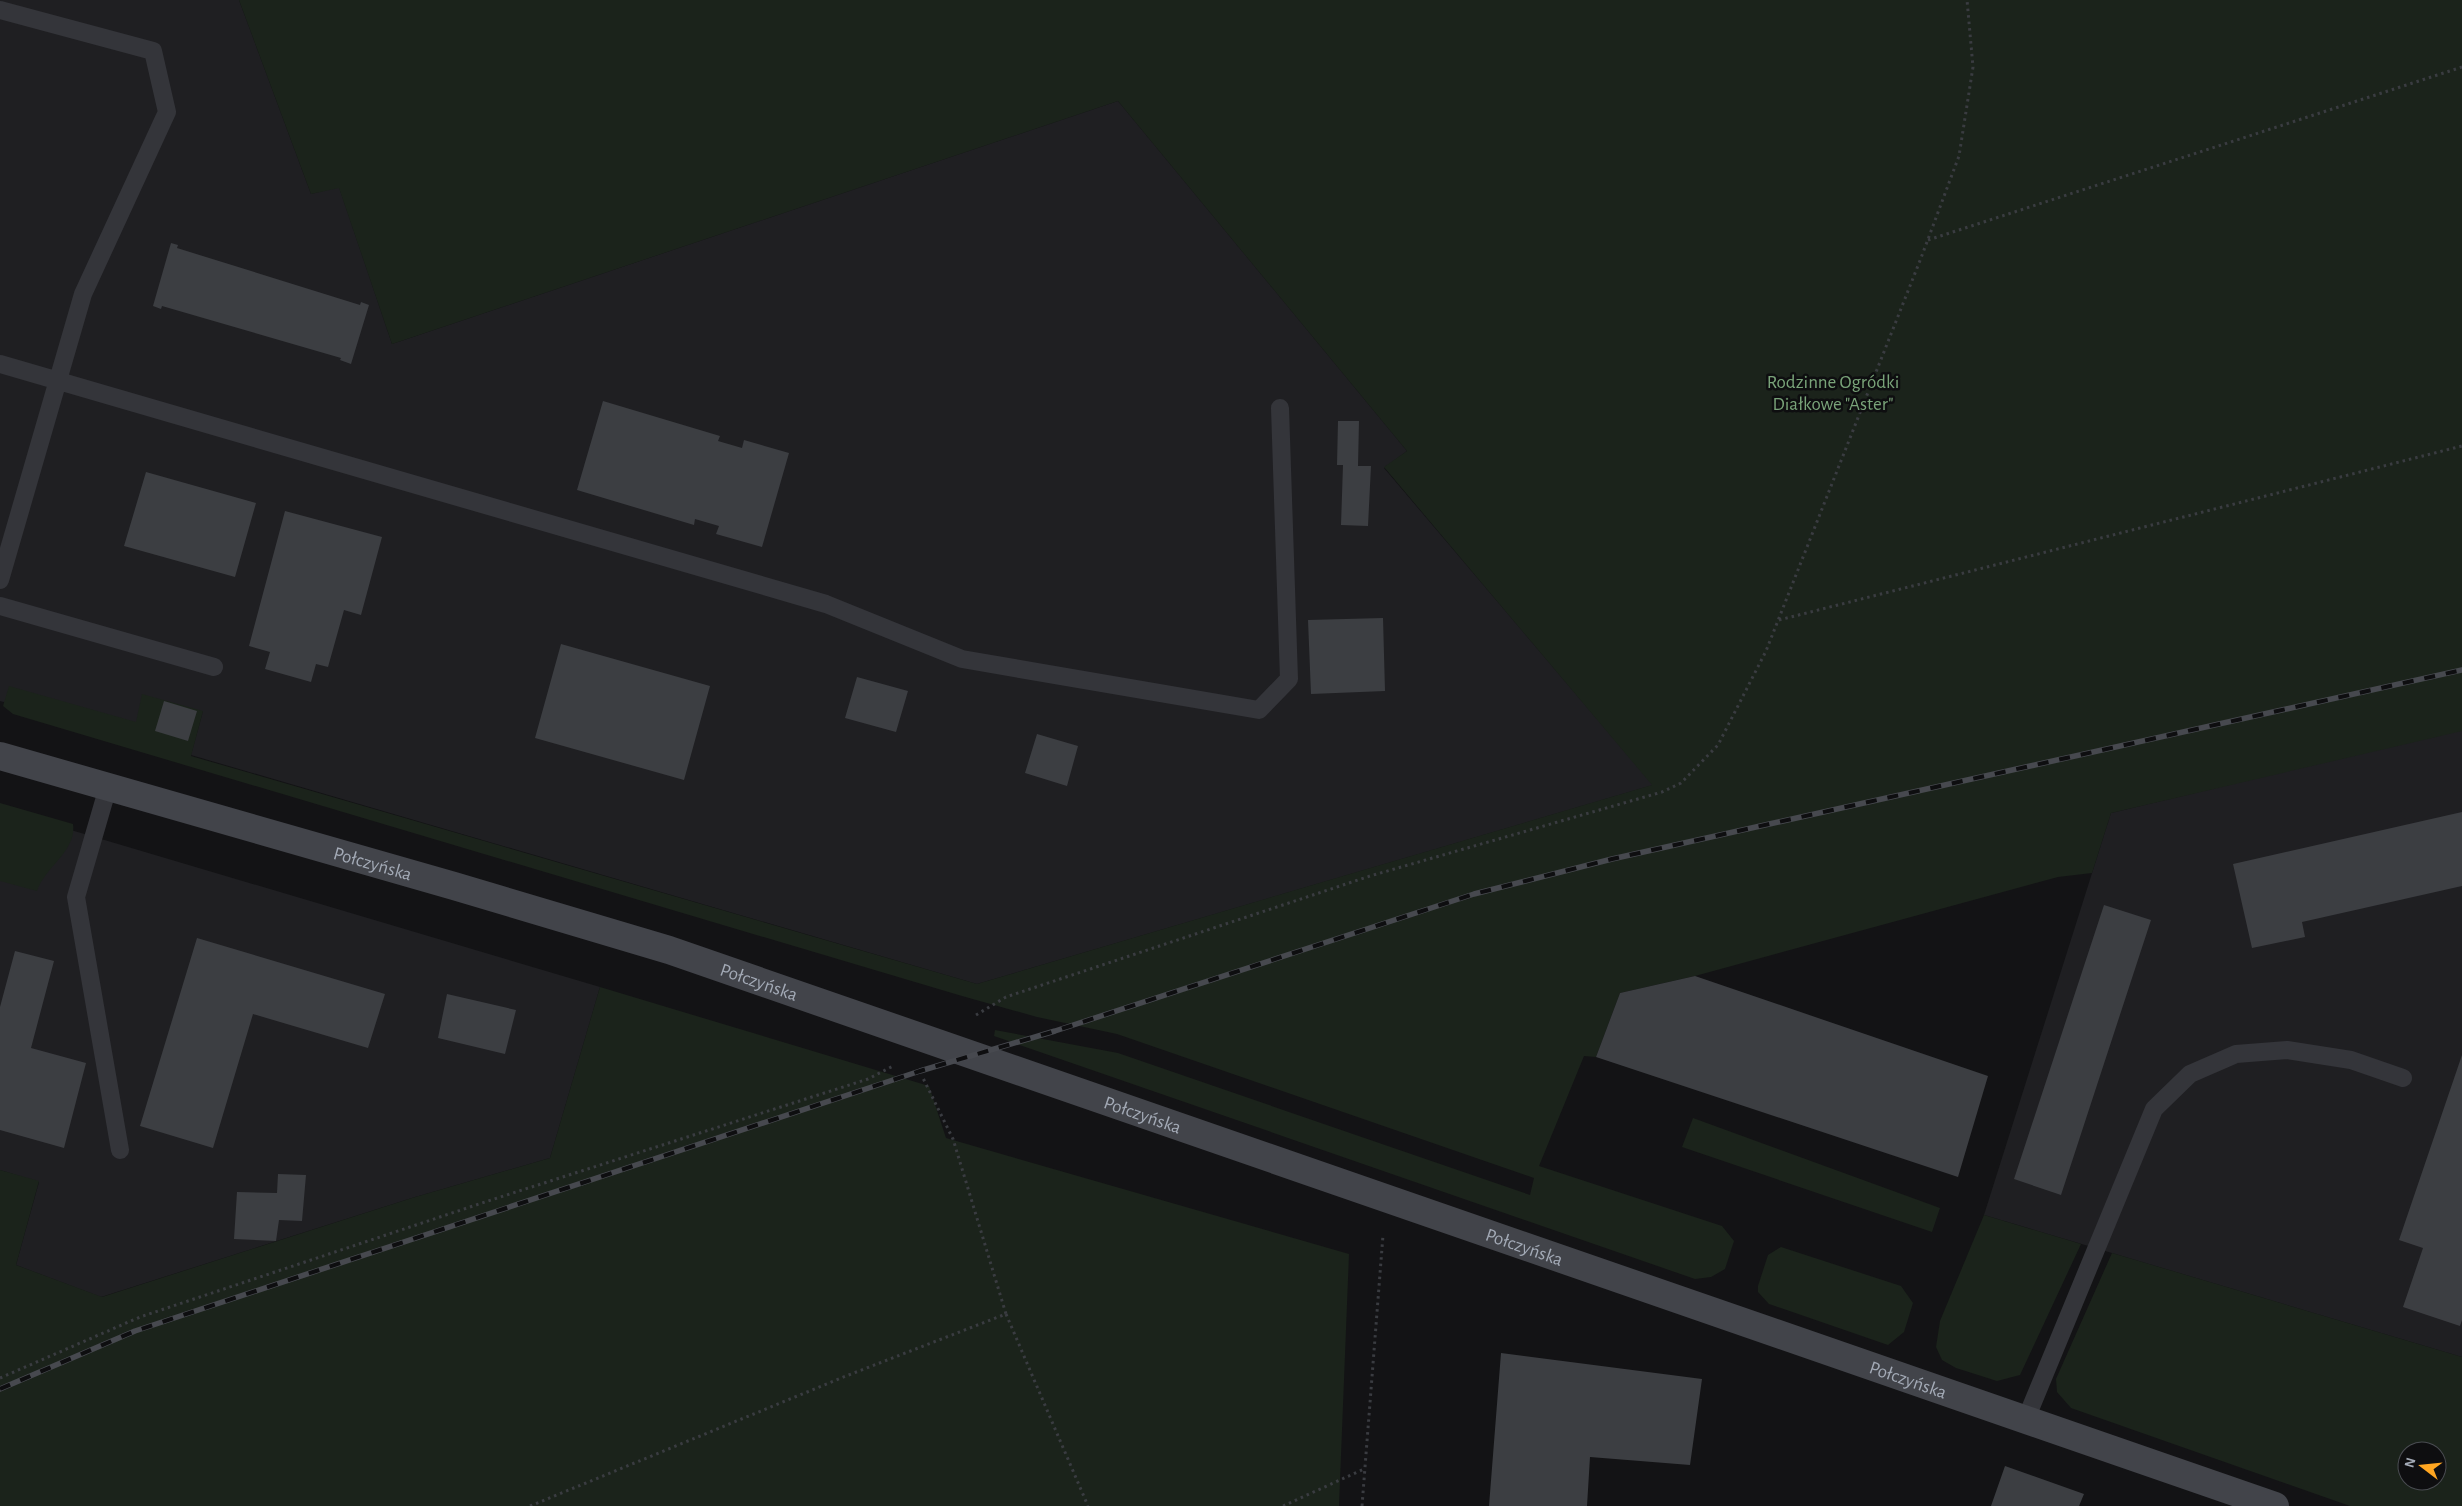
<svg xmlns="http://www.w3.org/2000/svg" width="2462" height="1506" font-family="'Alegreya Sans',sans-serif">
<rect width="100%" height="100%" fill="#131315"/>
<path fill="#1f1f22" d="M0 0H239L311 194 339 187 392 344 1118 101 1407 451 1384 468 1653 785 977 984 191 755 203 711 136 722 131 738 0 701Z
M2462 729V1357L1984 1215 2111 813Z
M44 822 600 987 550 1158 412 1198 101 1297 16 1265 39 1182 0 1170V842Z"/>
<path fill="#1b231b" fill-rule="evenodd" d="M239 0H2462V731L2111 813 2092 873 2058 877 1695 976 1620 993 1596 1057 1584 1056 1539 1166 1722 1226 1734 1241 1725 1269 1711 1277 1695 1279 994 1036 995 1030 1118 1053 1530 1195 1534 1178 1117 1034 1037 1017 962 996 13 714 3 706 9 686 136 722 142 694 203 711 191 756 977 984 1652 785 1384 467 1407 451 1118 101 392 344 339 188 311 194Z
M0 803 73 824C77 851 45 867 37 891L0 881Z
M600 987 929 1086 946 1138 1349 1254 1339 1506H0V1170L39 1181 16 1265 102 1297 412 1198 550 1158Z
M1693 1118 1940 1208 1932 1232 1682 1147Z
M1984 1215 2081 1244 2020 1375 1997 1381 1956 1368 1942 1360 1936 1347 1940 1321Z
M1781 1247 1901 1286 1913 1303 1904 1332 1888 1345 1769 1304 1758 1292V1286L1768 1255Z
M2112 1253 2462 1357V1506H2350L2071 1408 2057 1392 2056 1379ZM2407 1451H2437V1481H2407Z"/>
<path fill="#3c3e42" d="M171 243 178 245 177 248 360 305 361 302 369 305 351 364 340 360 341 358 162 306 161 309 153 306Z
M603 401 720 436 718 441 742 448 744 440 789 453 762 547 716 534 719 526 695 519 694 525 577 490Z
M1338 421H1359L1358 466H1371L1368 526 1341 525 1343 465H1337Z
M146 472 256 503 235 577 124 546Z
M285 511 382 537 361 615 344 610 328 667 316 664 311 682 265 669 270 652 249 646Z
M1383 618 1385 691 1311 694 1308 620Z
M561 644 710 686 684 780 535 738Z
M857 677 908 691 896 732 845 718Z
M164 701 197 711 188 741 155 731Z
M1037 734 1078 746 1067 786 1025 773Z
M2462 812V886L2302 922 2305 937 2252 948 2233 864Z
M2104 905 2151 920 2061 1195 2014 1179Z
M197 938 385 994 368 1048 253 1014 213 1148 140 1126Z
M15 951 54 961 31 1048 86 1063 64 1148 0 1130V1007Z
M1695 976 1988 1076 1958 1177 1596 1057 1620 993Z
M447 994 516 1010 505 1054 438 1038Z
M2462 1055V1320L2460 1326 2403 1307 2423 1248 2399 1240Z
M278 1174 306 1175 302 1221 279 1220 276 1241 234 1239 237 1192 277 1193Z
M1501 1353 1702 1379 1690 1465 1590 1457 1587 1506H1489Z
M2005 1466 2084 1494 2079 1506H1991Z"/>
<g fill="none" stroke-linecap="round" stroke-linejoin="round">
<path stroke="#3a3c41" stroke-width="3" stroke-dasharray="2.5 4" stroke-linecap="butt" d="M1928 240 2462 67
M1779 620 2462 446
M976 1015 1006 997 1370 876 1662 792 1681 783 1718 745 1766 651 1921 258 1959 156 1973 67 1967 0
M1006 1314 1088 1506
M0 1378 140 1317 488 1201 868 1079 893 1066
M530 1506 846 1376 1006 1314 953 1139 922 1076
M1283 1506 1364 1469
M1362 1506 1383 1235"/>
<path stroke="#34353a" stroke-width="18" d="M0 10 153 51 167 112 83 294 0 580
M0 364 826 604 962 659 1259 710 1289 679 1280 408
M0 606 214 667
M108 787 76 897 120 1150
M2026 1419 2154 1109 2190 1074 2236 1054 2287 1050 2351 1060 2403 1078"/>
<path stroke="#42444a" stroke-width="28" id="s1" d="M0 756 454 886 669 950 2275 1506"/>
<g stroke="#47494f" stroke-width="5.5">
<path id="rail" d="M0 1389 135 1331 920 1071 1055 1031 1474 894 1612 859 2462 670"/>
</g>
<use href="#rail" stroke="#0e0e10" stroke-width="4" stroke-dasharray="11" stroke-linecap="butt"/>
</g>
<g text-anchor="middle" stroke-width="5" stroke-linejoin="round" paint-order="stroke">
<g font-size="19" fill="#79a379" stroke="#0e0e10">
<text x="1833" y="388">Rodzinne Ogródki<tspan x="1833" dy="22">Diałkowe "Aster"</tspan></text>
</g>
<g font-size="19" fill="#a3aab6" stroke="#0e0e10">
<text dy="7" stroke="none"><textPath href="#s1" startOffset="388">Połczyńska</textPath></text>
<text dy="7" stroke="none"><textPath href="#s1" startOffset="792">Połczyńska</textPath></text>
<text dy="7" stroke="none"><textPath href="#s1" startOffset="1198">Połczyńska</textPath></text>
<text dy="7" stroke="none"><textPath href="#s1" startOffset="1602">Połczyńska</textPath></text>
<text dy="7" stroke="none"><textPath href="#s1" startOffset="2008">Połczyńska</textPath></text>
</g>
</g>
<g transform="translate(2422 1466) rotate(286)"><circle r="24" fill="#0e0e10" stroke="#4a4c52"/>
<path d="M0-4L9 19L0 12L-9 19Z" fill="#ffa621"/>
<text y="-8" font-size="14" font-weight="bold" text-anchor="middle" fill="#a3aab6">N</text>
</g>
</svg>
